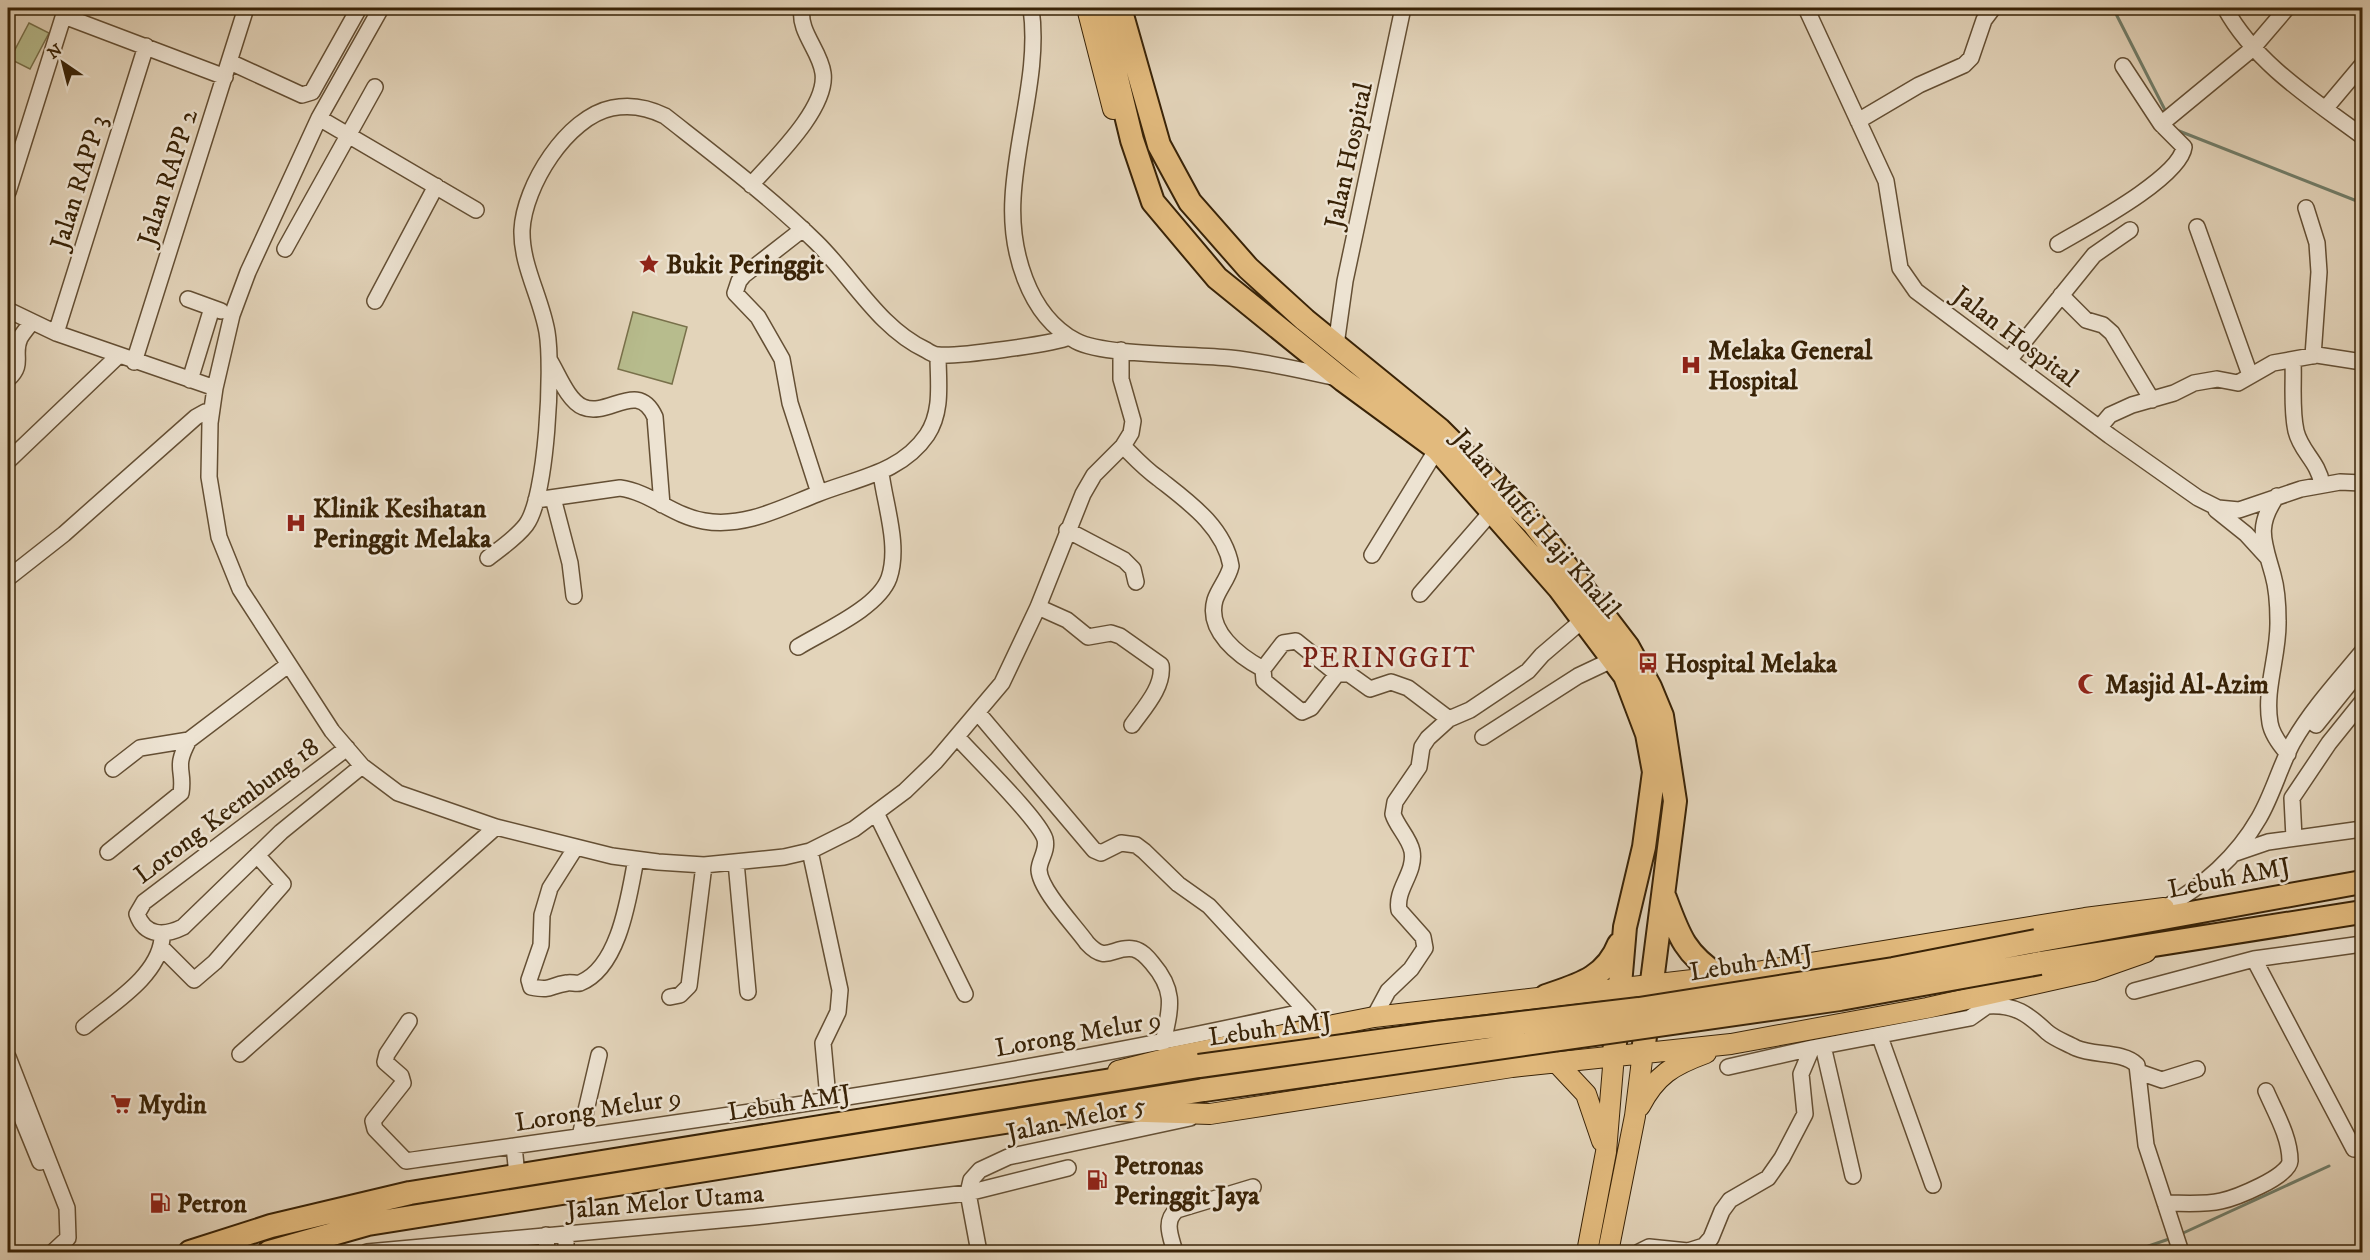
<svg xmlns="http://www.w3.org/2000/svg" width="2370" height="1260" font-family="'IM FELL DW Pica',serif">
<rect width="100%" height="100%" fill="#e3d4ba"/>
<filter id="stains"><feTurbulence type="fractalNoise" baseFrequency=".00333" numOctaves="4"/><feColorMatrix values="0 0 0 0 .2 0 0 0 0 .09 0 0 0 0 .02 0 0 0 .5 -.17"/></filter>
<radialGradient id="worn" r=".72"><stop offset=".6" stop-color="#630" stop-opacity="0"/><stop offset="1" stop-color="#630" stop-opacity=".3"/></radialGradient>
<path fill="#b7bc8d" stroke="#78704a" stroke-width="1.5" d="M29 23 49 33 30 69 10 59Z
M633 312 687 327 672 384 618 369Z"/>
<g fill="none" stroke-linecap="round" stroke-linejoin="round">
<path stroke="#717d69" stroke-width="3" d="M2113 8 2166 112
M2174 129 2362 203
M2181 1234 2329 1166
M2131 1252 2172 1238"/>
<g stroke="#644f34" stroke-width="18">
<path id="minor" d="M381 8 319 118 248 272 232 315 215 388 210 423 209 477 219 537 240 589 332 731 362 766 398 793 496 827 612 856 658 862 704 865 784 857 810 851 854 829 905 791 936 761 1002 683 1038 607 1083 494 1094 475 1123 446 1131 433 1133 421 1121 379V350
M1031 8C1040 70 1016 135 1013 198 1010 249 1027 315 1076 341 1104 356 1194 354 1230 358 1266 362 1302 370 1337 378
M1806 8 1886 181 1900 268 1916 291 2110 436 2198 498 2218 508 2239 510 2301 489 2340 482 2362 483
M2225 8C2255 63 2312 99 2362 136
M64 16 225 77
M230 62 302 95 312 92 359 8
M2123 66 2161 124
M2325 109 2362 65
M319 118 476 210
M1858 121 1919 85 1964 65 1971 58 1984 20 1993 8
M751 185C773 160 828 108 823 73 820 50 798 32 802 8
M8 192 66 8
M2306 208 2317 243 2319 272 2313 356
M2197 227 2250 375
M803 229 744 275 739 281 735 293 758 317 782 359 790 403 819 493
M2058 244C2085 228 2180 178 2184 147L2161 124 2252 49 2287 8
M285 249 375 87
M2061 295 2086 320 2103 325 2112 333 2152 400
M188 299 221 311
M375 301 436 186
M8 310 56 333 215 388
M56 333 146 46
M1336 345 1345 281 1403 8
M2009 360 2094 255 2130 230
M550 361C558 374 568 401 583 407 608 418 638 379 655 417L662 505
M2293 361C2294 383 2291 409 2296 431 2301 452 2318 461 2322 484
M134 362 246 8
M8 379C25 364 12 355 20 338 23 333 28 327 32 322
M190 380 212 308
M2099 428 2110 415 2132 405 2174 393 2194 383 2217 379 2238 383 2273 363 2317 355 2362 362
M1123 446C1134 457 1145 469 1158 478 1187 501 1224 526 1231 566 1228 579 1219 588 1215 600 1206 631 1239 656 1263 669L1283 643 1296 641 1337 674H1349L1370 689 1391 682 1408 688 1449 719
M8 461 117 357
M2277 496C2255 527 2264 542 2273 575 2277 589 2278 607 2278 621 2279 655 2264 689 2270 723 2272 735 2280 745 2288 754
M553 498 570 563 574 596
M536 500 620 488C650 492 673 516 704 521 744 528 781 508 817 494 857 478 901 473 927 435 943 411 938 382 938 355
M2216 510 2246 534 2267 557
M1067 530 1124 560 1133 569 1136 582
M1372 555 1437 449
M488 558C501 548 516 538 526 525 547 497 553 367 547 332 541 297 521 265 522 230 524 186 567 117 612 108 631 104 649 108 665 116 716 156 769 196 816 242 852 277 879 328 926 350 929 352 935 355 938 355 956 357 1054 344 1069 337
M8 578 64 534 196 417 205 412H211
M1420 594 1493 510
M1038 607 1067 620 1088 637 1111 633 1120 636 1161 665C1164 687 1144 708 1132 725
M798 647C824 631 878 608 889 578 900 546 885 505 881 473
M1263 669 1264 681 1302 712 1311 708 1337 674
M979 714 1094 850 1101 853 1121 843 1136 845 1144 851 1178 884 1209 906 1306 1011
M2316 725 2362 668
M1483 737 1578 676 1614 659
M958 738C975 757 1039 819 1045 839 1048 851 1039 860 1039 870 1040 890 1075 926 1087 943 1107 965 1113 945 1134 949 1142 951 1147 957 1152 963 1177 992 1170 1009 1163 1043
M347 748 144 902 137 914C145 937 165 936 183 927L281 832 362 766
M113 769 140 748 189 740
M877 815 965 994
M2294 838 2292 798 2329 743 2362 702
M576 847 550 888 542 915 541 945 529 980 531 987C553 991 548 986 567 983 571 982 576 984 580 983 620 967 629 895 636 859
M810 851 840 990 838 1012 823 1043 828 1098
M108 852 181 793C185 769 173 769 189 740L288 665
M2233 854 2268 842 2362 829
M736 862 748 992
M2165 908C2204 885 2236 858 2259 818 2273 794 2280 766 2293 742 2312 709 2338 681 2362 652
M161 947 194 980 215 962 283 884 257 855
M2254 959 2354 1149
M2134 991 2254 959 2362 944
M670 997 680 995 689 986 704 865
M1987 1006C2015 1004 2028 1014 2047 1032 2055 1039 2067 1043 2076 1048 2094 1056 2123 1051 2137 1065L2146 1145 2181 1252
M1374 1017 1388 991 1411 969 1425 948 1423 937 1399 910C1395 889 1416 873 1412 851 1409 837 1397 827 1393 814L1395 802 1419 767 1422 747 1428 738 1449 719 1470 710 1528 671 1542 655 1584 619
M409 1021 387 1054 385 1062 401 1076 403 1083 373 1121 375 1129 406 1161C707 1119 1010 1078 1306 1011L1319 1027
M84 1027C111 1004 158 977 162 939
M1880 1037 1933 1185
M1823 1046 1853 1176
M240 1054 496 827
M8 1057 67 1208 68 1238 53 1252
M1728 1067 1812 1048
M2139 1072 2162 1080 2197 1069
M8 1084 40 1162
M580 1136 599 1055
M514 1146 517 1175
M2165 1203C2183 1203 2203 1205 2221 1201 2235 1198 2289 1177 2290 1161 2290 1137 2275 1112 2266 1091
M566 1234V1252
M546 1235 547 1252
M367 1252 754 1217 968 1193 1068 1168
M979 1252 968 1193 971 1180 980 1170 1008 1157 1190 1118
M1175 1252C1171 1237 1163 1221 1177 1210L1253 1187
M1639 1252 1649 1247 1688 1251 1704 1246 1711 1238 1722 1211 1730 1200 1768 1178 1782 1158 1805 1114 1801 1074 1812 1048 1970 1018 1987 1006 1985 995"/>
</g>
<g stroke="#392307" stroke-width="22">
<path id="major" d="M1087 8 1113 109
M1556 1062 1586 1094 1602 1141
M1118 1071 1177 1056 1374 1017 1744 974 2085 918 2164 908
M1640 1106C1656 1075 1673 1065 1706 1053
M1114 1111 1210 1114 1512 1067 1731 1044 1927 1008 2092 971 2146 952
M1587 1252 1606 1152 1614 1055
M1608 1252 1635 1116 1643 1052"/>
</g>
<g stroke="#392307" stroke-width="26">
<path id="highway" d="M1100 8 1132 140 1153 202 1217 278 1343 380 1437 449 1559 588 1625 676 1647 734 1654 772 1644 847 1625 927 1614 1055
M1120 8 1159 145 1190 202 1248 268 1305 320 1439 429 1534 524 1628 647 1650 687 1662 716 1675 801 1643 1052
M1665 898C1679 936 1685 954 1719 976
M2036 941 2362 882
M2040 963 2362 912
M1546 996C1578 985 1606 978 1619 944
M190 1252 271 1226 410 1193 1199 1066
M269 1252 368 1224 1204 1090"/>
</g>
<use href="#minor" stroke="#ede3d2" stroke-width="15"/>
<use href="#major" stroke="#e2ba7d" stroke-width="20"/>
<use href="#highway" stroke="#e2ba7d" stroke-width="22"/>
<g stroke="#392307" stroke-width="26" stroke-linecap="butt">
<path id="highway-bridge" d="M1199 1066 1437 1033 1639 1009 1893 969 2036 941
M1204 1090 1840 999 2040 963"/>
</g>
<use href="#highway-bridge" stroke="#e2ba7d" stroke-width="22"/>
</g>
<defs>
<g id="sight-bare" transform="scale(1.62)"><path d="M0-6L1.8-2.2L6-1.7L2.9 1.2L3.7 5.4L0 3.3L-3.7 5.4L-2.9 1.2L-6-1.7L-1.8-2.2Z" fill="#8f2418" stroke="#ede3d2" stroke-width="2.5" paint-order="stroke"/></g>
<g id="hospital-bare" transform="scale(1.62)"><path d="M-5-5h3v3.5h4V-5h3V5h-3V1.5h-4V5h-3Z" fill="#8f2418" stroke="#ede3d2" stroke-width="2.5" paint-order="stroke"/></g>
<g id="bus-bare" transform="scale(1.62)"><path d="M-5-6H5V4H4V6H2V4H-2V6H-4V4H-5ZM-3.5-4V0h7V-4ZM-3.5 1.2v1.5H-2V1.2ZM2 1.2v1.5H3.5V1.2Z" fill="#8f2418" stroke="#ede3d2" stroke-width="2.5" paint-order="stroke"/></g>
<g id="mosque-bare" transform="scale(1.62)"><path d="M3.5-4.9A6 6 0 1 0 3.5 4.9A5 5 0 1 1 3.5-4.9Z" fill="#8f2418" stroke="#ede3d2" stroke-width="2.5" paint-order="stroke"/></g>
<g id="supermarket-bare" transform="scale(1.62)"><path d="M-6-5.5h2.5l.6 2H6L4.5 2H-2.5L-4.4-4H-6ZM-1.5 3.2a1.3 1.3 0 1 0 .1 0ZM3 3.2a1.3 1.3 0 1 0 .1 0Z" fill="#8f2418" stroke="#ede3d2" stroke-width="2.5" paint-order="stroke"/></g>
<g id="fuel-bare" transform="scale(1.62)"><path d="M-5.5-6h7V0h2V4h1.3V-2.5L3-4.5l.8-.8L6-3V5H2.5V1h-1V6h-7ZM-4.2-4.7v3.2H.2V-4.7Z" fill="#8f2418" stroke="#ede3d2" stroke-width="2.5" paint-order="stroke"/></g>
</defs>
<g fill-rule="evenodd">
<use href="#sight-bare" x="649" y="264"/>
<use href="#hospital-bare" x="1691" y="365"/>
<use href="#hospital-bare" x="296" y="523"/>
<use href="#bus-bare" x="1648" y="663"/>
<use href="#mosque-bare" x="2088" y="684"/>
<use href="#supermarket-bare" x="121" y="1104"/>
<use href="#fuel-bare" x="1097" y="1180"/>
<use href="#fuel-bare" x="160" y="1203"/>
</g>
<g text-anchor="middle" stroke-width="5" stroke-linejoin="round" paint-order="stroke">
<g font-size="26" fill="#392307" stroke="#ede3d2">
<text transform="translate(1348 155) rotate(-78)" y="9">Jalan Hospital</text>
<text transform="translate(167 177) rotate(-72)" y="9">Jalan RAPP 2</text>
<text transform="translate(78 182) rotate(-73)" y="9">Jalan RAPP 3</text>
<text transform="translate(2016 336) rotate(37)" y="9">Jalan Hospital</text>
<text transform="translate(1537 523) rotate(49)" y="9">Jalan Mufti Haji Khalil</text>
<text transform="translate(226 810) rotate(-37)" y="9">Lorong Keembung 18</text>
<text transform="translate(2229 877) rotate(-11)" y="9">Lebuh AMJ</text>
<text transform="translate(1751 962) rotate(-9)" y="9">Lebuh AMJ</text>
<text transform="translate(1270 1028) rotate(-8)" y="9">Lebuh AMJ</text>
<text transform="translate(1078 1033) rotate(-10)" y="9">Lorong Melur 9</text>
<text transform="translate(789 1102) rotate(-9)" y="9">Lebuh AMJ</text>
<text transform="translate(598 1109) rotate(-9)" y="9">Lorong Melur 9</text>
<text transform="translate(1076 1118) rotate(-12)" y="9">Jalan Melor 5</text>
<text transform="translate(665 1201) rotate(-5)" y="9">Jalan Melor Utama</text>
</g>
<g font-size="26" font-weight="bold" fill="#392307" stroke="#ede3d2" text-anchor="start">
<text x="666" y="273">Bukit Peringgit</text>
<text x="1708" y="359">Melaka General<tspan x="1708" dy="30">Hospital</tspan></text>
<text x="313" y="517">Klinik Kesihatan<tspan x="313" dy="30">Peringgit Melaka</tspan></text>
<text x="1665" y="672">Hospital Melaka</text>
<text x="2105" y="693">Masjid Al-Azim</text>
<text x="138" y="1113">Mydin</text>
<text x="1114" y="1174">Petronas<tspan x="1114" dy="30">Peringgit Jaya</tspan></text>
<text x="177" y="1212">Petron</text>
</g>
<g font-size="28" letter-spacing="1.5" fill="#7a1f14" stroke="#ede3d2">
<text x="1389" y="667">PERINGGIT</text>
</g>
</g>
<rect width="2370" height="1260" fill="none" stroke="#e3d4ba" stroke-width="30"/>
<rect x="9" y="9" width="2352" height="1242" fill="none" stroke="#392307" stroke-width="3"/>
<rect x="15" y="15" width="2340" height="1230" fill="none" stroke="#392307" stroke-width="1.5"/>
<g transform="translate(63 63) rotate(325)" stroke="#ede3d2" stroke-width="4.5" paint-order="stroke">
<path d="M0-4.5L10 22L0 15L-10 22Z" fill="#392307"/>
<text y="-9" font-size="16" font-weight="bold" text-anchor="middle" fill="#392307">N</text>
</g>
<rect width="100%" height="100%" filter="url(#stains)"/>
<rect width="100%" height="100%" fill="url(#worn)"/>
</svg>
